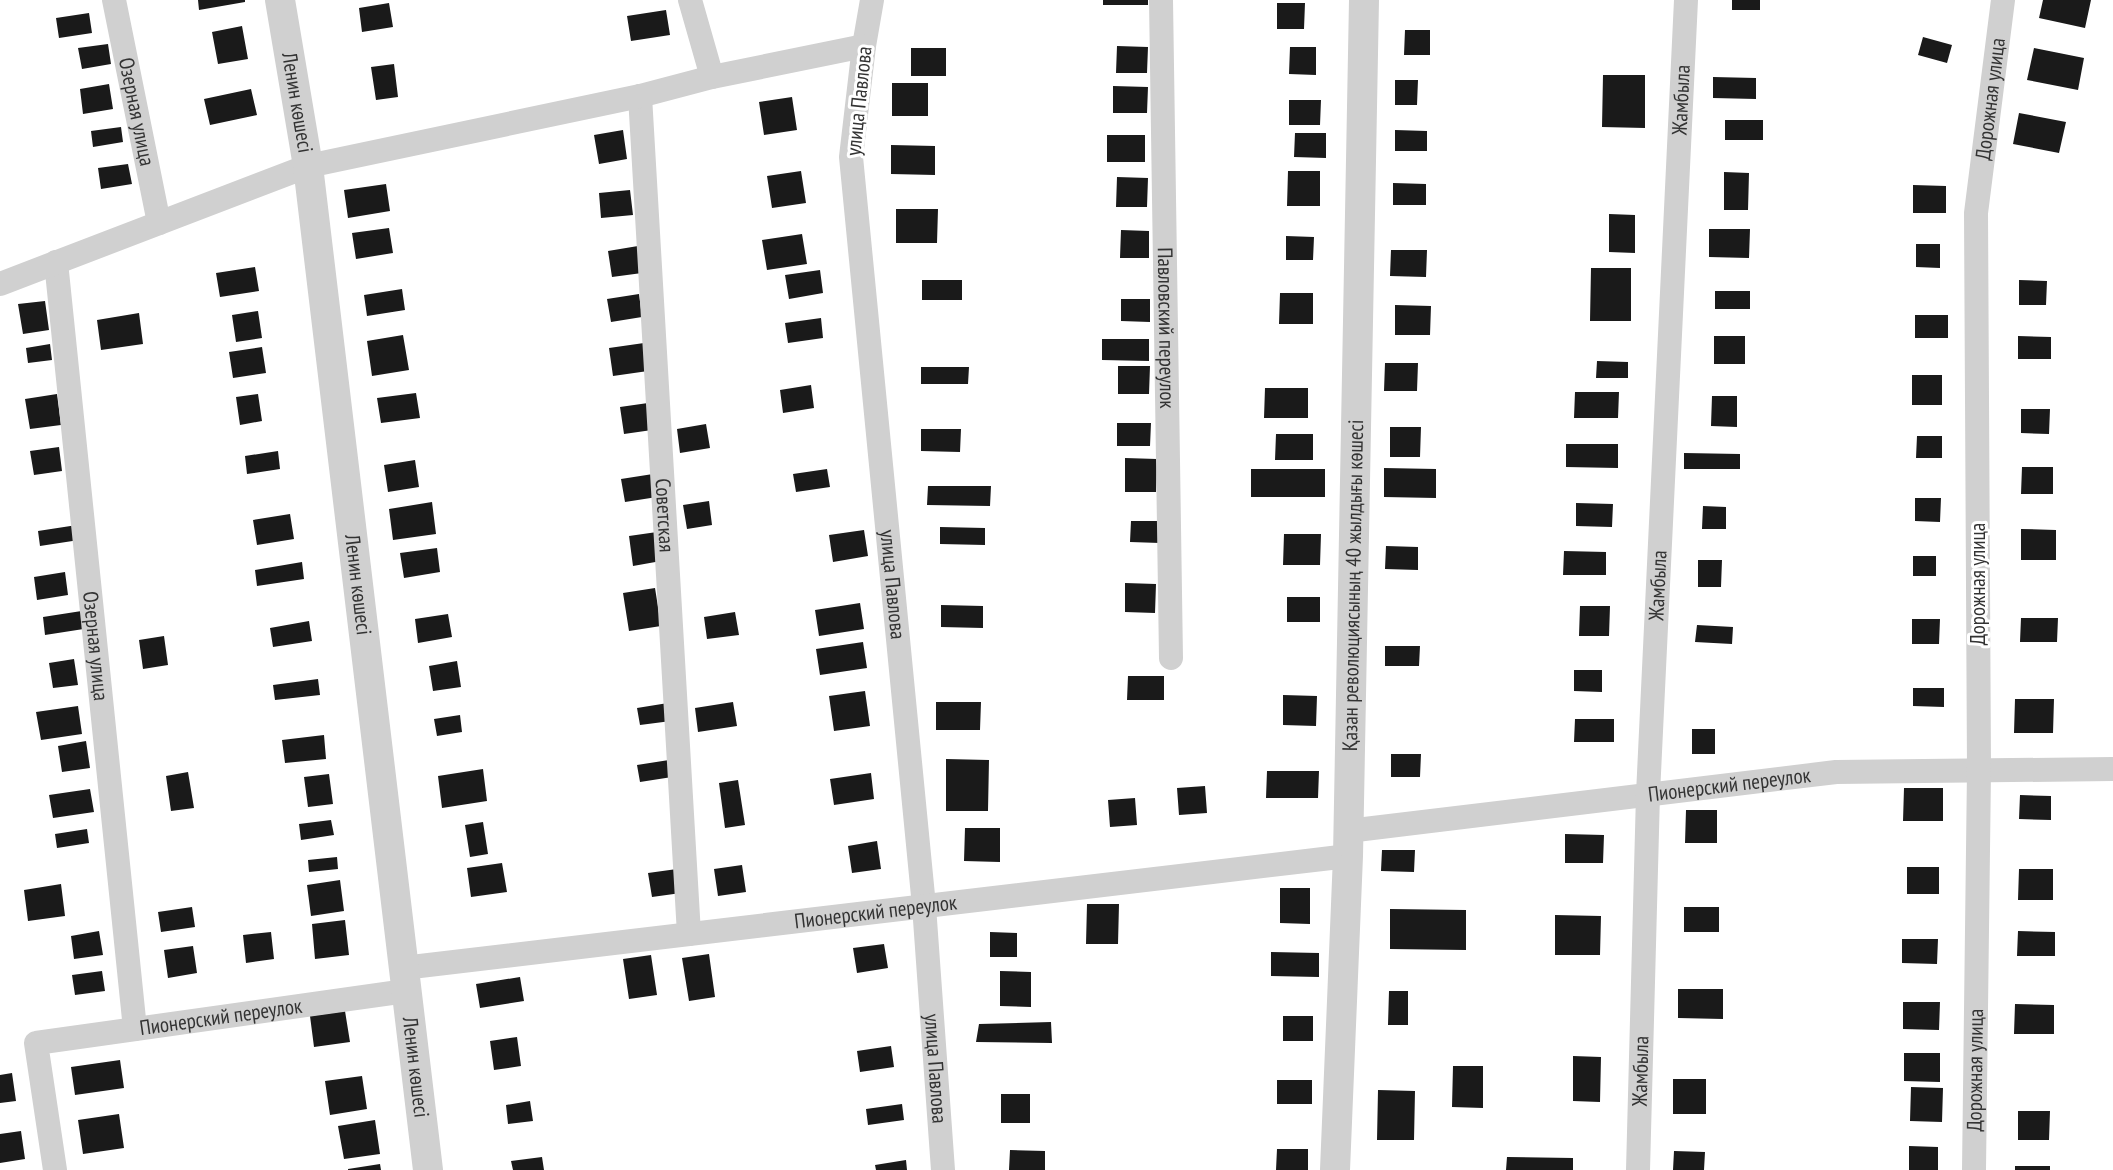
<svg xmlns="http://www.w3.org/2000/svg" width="2113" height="1170" font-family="'PT Sans Narrow',sans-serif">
<rect width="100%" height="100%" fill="#fff"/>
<path fill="#1a1a1a" d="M198 0H245V2L199 10Z
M1103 0H1148V5H1103Z
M1732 0H1760V10H1732Z
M2043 0H2091L2085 28 2039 18Z
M389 3 393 27 362 32 359 8Z
M1277 3H1305L1304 29H1277Z
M666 10 670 35 631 41 627 16Z
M89 13 92 33 59 38 56 18Z
M242 26 248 59 218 64 212 32Z
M1405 30H1430V55H1404Z
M1923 37 1952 45 1947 63 1918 55Z
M108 44 111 64 82 69 78 48Z
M1117 46 1148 47 1147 73H1116Z
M1290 47H1316V75L1289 74Z
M911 48H946V76H911Z
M2034 48 2084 58 2078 90 2027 80Z
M394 64 398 97 376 100 371 67Z
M1603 75H1645V128L1602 127Z
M1713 77 1756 78V99L1713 98Z
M1395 80H1418L1417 105H1395Z
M892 83H928V116H892Z
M109 84 113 109 83 114 80 89Z
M1113 86 1148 87 1147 113H1113Z
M251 89 257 115 210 125 204 99Z
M792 97 797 130 764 135 759 102Z
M1289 100H1321L1320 125H1289Z
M2019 113 2066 122 2059 153 2013 144Z
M1725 120H1763V140H1725Z
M121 127 123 142 93 147 91 131Z
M623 130 627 159 599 164 594 135Z
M1395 130 1427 131V151H1395Z
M1295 133H1326V158L1294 157Z
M1107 135H1145V162H1107Z
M891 145 935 146V175L891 174Z
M128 164 132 184 101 189 98 168Z
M801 171 806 203 772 208 767 176Z
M1288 171H1320V206H1287Z
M1724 172 1749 173 1748 210H1724Z
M1117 177 1148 178 1147 207H1116Z
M1393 183 1426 184V205H1393Z
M386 184 390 211 348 218 344 190Z
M1913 185 1946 186V213H1913Z
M630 190 633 215 601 218 599 193Z
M896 209H938L937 243H896Z
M1609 214 1635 215V253L1609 252Z
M389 228 393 253 356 259 352 233Z
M1709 229H1750L1749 258 1709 257Z
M1121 230 1149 231V258H1120Z
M802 234 807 264 767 270 762 240Z
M1286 236 1314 237 1313 260H1286Z
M1916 244H1940V268L1916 267Z
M638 246 642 273 612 277 608 251Z
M1391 250H1427L1426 277 1390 276Z
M255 267 259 291 220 297 216 273Z
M1591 268H1631V321H1590Z
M820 270 823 293 789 299 785 275Z
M922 280H962V300H922Z
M2019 280 2047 281 2046 305H2019Z
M402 289 405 310 367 316 364 295Z
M1715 291H1750V309H1715Z
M1280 293H1313V324H1279Z
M639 294 642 317 611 322 607 299Z
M1121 299H1150V322L1121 321Z
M45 301 49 330 23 334 18 304Z
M1395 305 1431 306 1430 335H1395Z
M258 311 262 338 236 342 232 315Z
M139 313 143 344 101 350 97 320Z
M1915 315H1948V338H1915Z
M821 318 823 338 788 343 785 323Z
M403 335 409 370 372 376 367 341Z
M1714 336H1745V364H1714Z
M2018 336 2051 337V359H2018Z
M1102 339H1149V361L1102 360Z
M644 343 648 371 613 376 609 348Z
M50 344 52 360 28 363 26 348Z
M262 347 266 373 233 378 229 352Z
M1597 361 1628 362V378H1596Z
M1385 363H1418L1417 391H1384Z
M1118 366H1150L1149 394H1118Z
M921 367H969L968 384H921Z
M1912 375H1942V405H1912Z
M811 385 814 408 783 413 780 390Z
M1265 388H1308V418H1264Z
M1575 392H1619L1618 418H1574Z
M416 393 420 418 381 423 377 398Z
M57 394 61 425 30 429 25 399Z
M258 394 262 421 240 425 236 397Z
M1712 396H1737V427L1711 426Z
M648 403 652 430 624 434 620 407Z
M2021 409H2050L2049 434 2021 433Z
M1117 423H1151L1150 446H1117Z
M706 424 710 448 680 453 677 429Z
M1390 427H1421L1420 457H1390Z
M921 429H961L960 452 921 451Z
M1276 434H1313V460H1275Z
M1917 436H1942V458H1916Z
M1566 444H1618V468L1566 467Z
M59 447 62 471 34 475 30 451Z
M278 451 280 469 247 474 245 456Z
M1684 453 1740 454V469H1684Z
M1125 458 1157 459 1156 492H1125Z
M415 460 419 487 388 492 384 465Z
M2022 467H2053V494H2021Z
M1384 468 1436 469V498L1384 497Z
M827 469 830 487 796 492 793 474Z
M1251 469H1325V497H1251Z
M653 474 657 497 625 502 621 479Z
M928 486H991L990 506 927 505Z
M1915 498H1941L1940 522 1915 521Z
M709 501 712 525 687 529 683 505Z
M432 502 436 534 393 540 389 509Z
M1576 503 1613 504 1612 527 1576 526Z
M1703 506 1726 507V529H1702Z
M290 514 294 539 257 545 253 520Z
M1131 521H1161L1160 543 1130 542Z
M77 525 79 540 40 546 38 531Z
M940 527 985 528V545L940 544Z
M2021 529 2056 530V560H2021Z
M864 530 868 556 833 562 829 535Z
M657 532 661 561 633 566 629 536Z
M1284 534H1321L1320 565H1283Z
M1386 546 1418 547V570L1385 569Z
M437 548 440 572 404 578 400 553Z
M1564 551 1606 552V575H1563Z
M1913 556H1936V576H1913Z
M1698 560H1722L1721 587H1698Z
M302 562 304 579 257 586 255 570Z
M65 572 68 595 37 600 34 577Z
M1125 583 1156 584 1155 613 1125 612Z
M655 588 661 626 629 631 623 593Z
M1287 597H1320V622H1287Z
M860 603 864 629 819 636 815 610Z
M941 605 983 606V628L941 627Z
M1580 606H1610L1609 636H1579Z
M88 610 90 628 45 635 43 617Z
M735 612 739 635 707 639 704 617Z
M448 614 452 637 418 643 415 619Z
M2021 618H2058L2057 642H2020Z
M1912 619H1940L1939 644H1912Z
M309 621 312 641 273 647 270 628Z
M1697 625 1733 627 1732 644 1695 642Z
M164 636 168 665 143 669 139 640Z
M863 642 867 668 820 675 816 649Z
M1385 646H1420L1419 666H1385Z
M74 659 78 685 53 688 49 663Z
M457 661 461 687 433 691 429 666Z
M1574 670H1602V692L1574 691Z
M1128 676H1164V700H1127Z
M318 679 320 695 275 700 273 685Z
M1913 688H1944V707L1913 706Z
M865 691 870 726 834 731 829 696Z
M1283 695 1317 696 1316 726 1283 725Z
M2015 699H2054L2053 733H2014Z
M733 702 737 726 698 732 695 708Z
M936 702H981L980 730H936Z
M668 703 671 721 640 725 637 708Z
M78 706 82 734 41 740 36 712Z
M460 715 462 732 437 736 434 719Z
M1575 719H1614V742H1574Z
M1692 729H1715V754H1692Z
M324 735 326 759 285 763 282 740Z
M86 741 90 768 62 772 58 746Z
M1391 754H1421L1420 777H1391Z
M946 759 989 760 988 811H946Z
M669 760 672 777 640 782 637 765Z
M483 769 487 801 442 808 438 776Z
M1267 771H1319L1318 798H1266Z
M188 772 194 808 171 811 166 776Z
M871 773 874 799 834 805 830 779Z
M329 774 333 804 308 807 304 777Z
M738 780 745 825 725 828 719 783Z
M1205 786 1207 813 1179 815 1177 788Z
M1904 788H1943V821H1903Z
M90 789 94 812 53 818 49 795Z
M2020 795 2051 796V820L2019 819Z
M1135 798 1137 825 1110 827 1108 800Z
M1686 810H1717V843H1685Z
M331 820 334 835 301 840 299 824Z
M483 822 488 854 470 857 465 825Z
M965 828H1000V862L964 861Z
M87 829 89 843 57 848 55 834Z
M1565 834 1604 835 1603 863H1565Z
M877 841 881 869 852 873 848 846Z
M1382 850H1415L1414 872 1381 871Z
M337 857 338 869 309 872 308 860Z
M502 863 507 892 471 897 467 868Z
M742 865 746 892 718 896 714 869Z
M1907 867H1939V894H1907Z
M677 869 681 893 652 897 648 873Z
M2019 869H2053V900H2018Z
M340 880 344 911 311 916 307 885Z
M61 884 65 916 28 921 24 890Z
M1280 888H1310V924L1280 923Z
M1087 904H1119L1118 944H1086Z
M192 907 195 927 161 932 158 912Z
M1684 907H1719V932H1684Z
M1390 909 1466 910V950L1390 949Z
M1555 915 1601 916 1600 955H1555Z
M345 920 349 955 315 959 312 924Z
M99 931 103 955 74 959 71 936Z
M2018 931 2055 932V956H2017Z
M271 932 274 959 246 963 243 935Z
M990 932 1017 933V957H990Z
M1902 939H1938L1937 964 1902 963Z
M884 944 888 968 857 973 853 948Z
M193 946 197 973 168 978 164 950Z
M1271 952 1319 953V977L1271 976Z
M709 954 715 997 689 1001 682 958Z
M651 955 657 995 629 999 623 959Z
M102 971 105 991 75 995 72 975Z
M1000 971 1031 972V1007L1000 1006Z
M520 977 524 1001 480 1008 476 984Z
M1678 989H1723V1019L1678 1018Z
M1389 991H1408V1025H1388Z
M1903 1002H1940L1939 1030 1903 1029Z
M2015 1004 2054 1005V1034H2014Z
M345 1011 350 1042 314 1047 310 1016Z
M1283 1016H1313V1041H1283Z
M1051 1022 1052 1043 976 1042 979 1024Z
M517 1037 521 1066 494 1070 490 1041Z
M891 1046 894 1067 860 1072 857 1051Z
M1904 1053H1940V1082L1904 1081Z
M1573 1056 1601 1057 1600 1102 1573 1101Z
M120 1060 124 1088 75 1095 71 1067Z
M1453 1066H1483V1108L1452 1107Z
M12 1073 16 1101 0 1103V1075Z
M362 1076 367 1109 330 1115 325 1081Z
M1673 1079H1706V1114H1673Z
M1277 1080H1312V1104H1277Z
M1911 1087 1943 1088 1942 1122 1910 1121Z
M1378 1090 1415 1091 1414 1140H1377Z
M1001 1094H1030V1123H1001Z
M530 1101 533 1121 508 1124 506 1105Z
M902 1104 904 1120 868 1125 866 1109Z
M2018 1111H2050L2049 1140H2018Z
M119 1114 124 1148 83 1154 78 1120Z
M375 1120 380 1154 344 1159 338 1126Z
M21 1131 25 1159 0 1163V1134Z
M1909 1146 1938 1147V1170H1909Z
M1277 1149H1308V1170H1276Z
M1010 1150 1045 1151V1170H1009Z
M1674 1151 1705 1152 1704 1170H1673Z
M542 1157 544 1170H513L511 1161Z
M1507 1157 1573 1158V1170H1506Z
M906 1160 907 1170H876L875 1165Z
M380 1164 381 1170H348V1169Z
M2015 1166H2050V1170H2015Z"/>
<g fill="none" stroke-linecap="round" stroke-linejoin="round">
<g stroke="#d0d0d0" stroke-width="24">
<path id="s1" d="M114 0 159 223"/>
<path d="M690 0 712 77"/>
<path id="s2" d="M872 0 864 46 851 157 924 906 943 1170"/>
<path id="s3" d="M1161 0 1171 658"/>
<path id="s4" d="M640 96 689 934"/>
<path id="s5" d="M56 262 135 1029"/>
<path d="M0 284 308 166 640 96 712 77 864 46"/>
<path id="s6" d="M1348 831 1836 772 2113 769"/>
<path id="s7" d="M403 968 1348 856"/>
<path id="s8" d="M55 1170 36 1043 406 991"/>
<path id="s9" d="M1638 1170 1648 794 1686 0"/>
<path id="s10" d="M1974 1170 1979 770 1976 213 2003 0"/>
</g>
<g stroke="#d0d0d0" stroke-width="30">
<path id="s11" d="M280 0 308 166 428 1170"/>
<path id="s12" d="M1335 1170 1348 856 1364 0"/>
</g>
</g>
<g text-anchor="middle" stroke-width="6" stroke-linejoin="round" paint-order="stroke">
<g font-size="21" fill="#333" stroke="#fff">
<text dy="7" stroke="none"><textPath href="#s9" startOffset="1071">Жамбыла</textPath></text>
<text dy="7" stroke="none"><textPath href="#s10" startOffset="1072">Дорожная улица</textPath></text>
<text transform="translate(859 101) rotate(-84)" y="7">улица Павлова</text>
<text dy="7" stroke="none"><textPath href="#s11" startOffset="104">Ленин көшесі</textPath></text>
<text dy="7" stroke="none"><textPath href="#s1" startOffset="114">Озерная улица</textPath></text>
<text dy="7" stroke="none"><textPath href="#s3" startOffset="328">Павловский переулок</textPath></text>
<text dy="7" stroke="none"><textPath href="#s4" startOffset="420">Советская</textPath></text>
<text dy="7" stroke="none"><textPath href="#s11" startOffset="590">Ленин көшесі</textPath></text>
<text dy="7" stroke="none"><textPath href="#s2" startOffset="588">улица Павлова</textPath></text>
<text transform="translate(1978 584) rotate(-90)" y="7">Дорожная улица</text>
<text dy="7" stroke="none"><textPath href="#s12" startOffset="585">Қазан революциясының 40 жылдығы көшесі</textPath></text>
<text dy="7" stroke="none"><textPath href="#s9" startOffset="585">Жамбыла</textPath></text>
<text dy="7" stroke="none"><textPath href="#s5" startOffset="386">Озерная улица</textPath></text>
<text dy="7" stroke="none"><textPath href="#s6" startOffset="384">Пионерский переулок</textPath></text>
<text dy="7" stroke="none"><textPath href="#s7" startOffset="476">Пионерский переулок</textPath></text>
<text dy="7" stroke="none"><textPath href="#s8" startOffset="315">Пионерский переулок</textPath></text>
<text dy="7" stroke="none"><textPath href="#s11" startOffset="1076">Ленин көшесі</textPath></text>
<text dy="7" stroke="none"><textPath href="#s2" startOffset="1074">улица Павлова</textPath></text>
<text dy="7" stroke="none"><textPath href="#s10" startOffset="100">Дорожная улица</textPath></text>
<text dy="7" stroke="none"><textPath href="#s9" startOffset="99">Жамбыла</textPath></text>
</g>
</g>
</svg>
